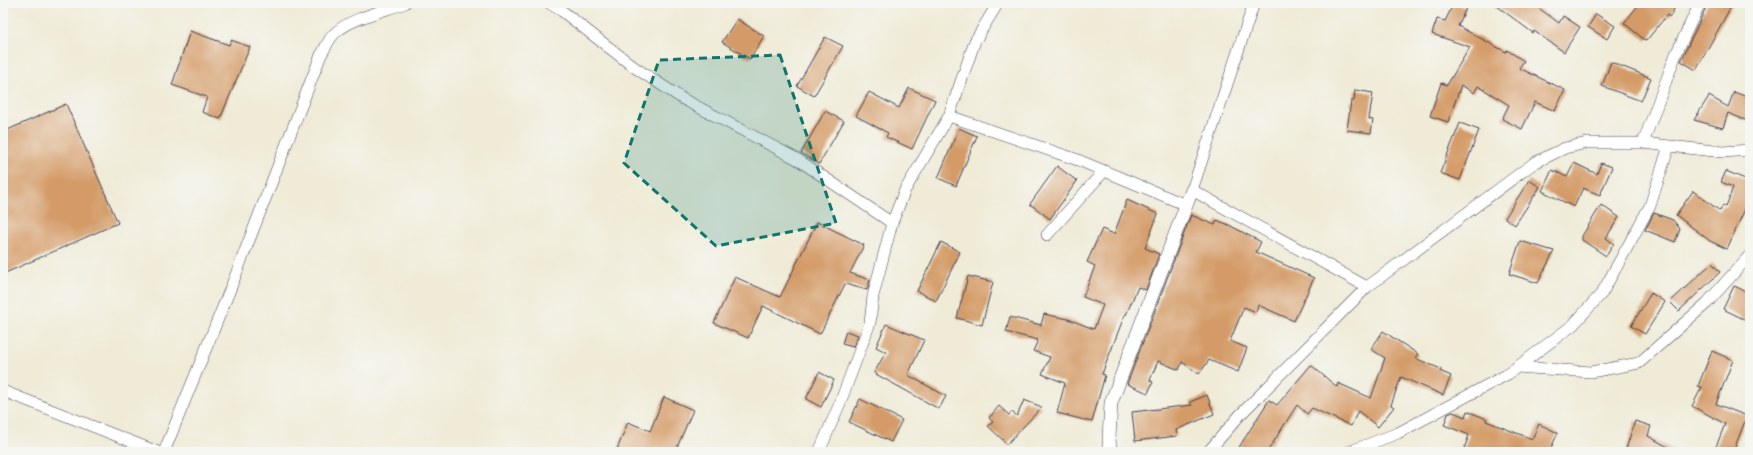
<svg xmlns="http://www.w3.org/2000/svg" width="1753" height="455" font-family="'EB Garamond',serif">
<rect width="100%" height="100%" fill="#f6f6f2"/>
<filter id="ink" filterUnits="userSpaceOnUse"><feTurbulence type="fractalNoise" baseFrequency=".025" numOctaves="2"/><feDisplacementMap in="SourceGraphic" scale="8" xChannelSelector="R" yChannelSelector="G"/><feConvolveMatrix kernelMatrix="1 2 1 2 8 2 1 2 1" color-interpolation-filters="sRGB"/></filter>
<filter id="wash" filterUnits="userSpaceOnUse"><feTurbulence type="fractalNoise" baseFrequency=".012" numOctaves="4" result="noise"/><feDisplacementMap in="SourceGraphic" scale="16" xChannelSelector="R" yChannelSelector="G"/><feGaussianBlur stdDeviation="0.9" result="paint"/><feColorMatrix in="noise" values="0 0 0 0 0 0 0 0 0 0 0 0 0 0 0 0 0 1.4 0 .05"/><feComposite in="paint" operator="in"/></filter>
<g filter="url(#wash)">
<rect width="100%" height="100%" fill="#efebd7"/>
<g id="blocks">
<path fill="#d49b68" d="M1454 3 1466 8 1458 26 1506 52 1507 50 1524 61 1519 68 1565 90 1555 111 1535 102 1522 129 1502 119 1509 105 1478 86 1474 93 1461 85 1448 122 1430 116 1441 83 1447 85 1470 47 1432 34 1437 19 1445 21Z
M1493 3H1532L1559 23 1563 16 1580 27 1564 52 1534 31 1533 33Z
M1640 3H1677L1670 17 1667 15 1646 41 1624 23Z
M1708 3H1733L1696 70 1681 61Z
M1596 14 1615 26 1607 39 1588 27Z
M737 19 764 36 750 59 722 42Z
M190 31 229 45 231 40 250 47 220 119 202 112 207 97 172 85Z
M825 37 843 46 814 96 797 86Z
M1611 62 1651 78 1641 101 1602 86Z
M909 88 935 100 912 149 886 137 888 133 856 116 869 92 899 108Z
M1355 90 1373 93 1369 119 1373 120 1371 133 1347 130 1351 101H1354Z
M1734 92 1750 98V122L1728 113 1723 128 1694 120 1709 96 1728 107Z
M66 104 118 223 3 274V132Z
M825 111 844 121 819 164 801 153Z
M1460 123 1479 130 1460 180 1440 173Z
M959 128 977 136 956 186 938 178Z
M1574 163 1597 174 1601 163 1612 167 1600 195 1583 188 1574 207 1542 191 1552 170 1567 177Z
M1057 166 1077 181 1050 219 1030 204Z
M1726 171 1750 181V198L1727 249 1710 241 1676 215 1693 191 1720 211 1723 205 1726 207 1733 187 1721 182Z
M1529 180 1540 187 1515 225 1505 218Z
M1127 200 1158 214 1145 248 1159 254 1146 290 1138 287 1126 315 1125 314 1102 374 1105 375 1092 422 1057 413 1065 383 1042 374 1050 357 1033 351 1038 340 1006 332 1010 317 1041 325 1044 314 1068 319 1094 329 1103 305 1083 297 1095 266 1087 262 1102 229 1114 234Z
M1601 205 1619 217 1606 238 1614 244 1606 256 1582 240V236Z
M1654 213 1673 220 1680 229 1675 242 1645 230Z
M1191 215 1215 225 1217 220 1229 225 1261 242 1256 252 1314 278 1294 321 1258 305 1256 312 1244 307 1230 341 1247 348 1238 372 1209 360 1199 374 1182 362 1179 370 1158 361 1150 380 1153 382 1148 393 1127 384Z
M817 222 864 245 850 273 870 280 867 290 845 284 820 334 763 306 748 338 714 323 735 277 780 297Z
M1520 241 1554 251 1538 283 1509 274Z
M941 242 960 252 936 301 917 291Z
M1712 263 1720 272 1679 311 1670 302Z
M968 276 993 282 982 325 957 318Z
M1734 286 1750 293V322L1723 309Z
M1651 293 1665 302 1645 334 1631 326Z
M886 324 924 340 908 375 946 396 939 409 874 373 886 352 876 347Z
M846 331 858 335 853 347 842 344Z
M1383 331 1418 354 1415 358 1441 369 1440 371 1451 376 1443 395 1401 377 1391 405 1394 407 1378 427 1358 411 1351 426 1312 408 1307 414 1297 405 1267 452H1236L1269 400 1277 405 1311 365 1337 387 1338 383 1371 398 1385 358 1371 349Z
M1712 351 1733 360 1716 404 1747 416 1733 452H1714L1725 424 1692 406 1702 387 1698 386Z
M819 372 834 380 821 407 806 399Z
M1207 395 1214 414 1176 430 1177 436 1135 441 1132 412 1192 405 1190 402Z
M664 397 693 410 675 452H616L628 422 650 431Z
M860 399 902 420 891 442 849 422Z
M1024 400 1042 407 1006 445V443L988 426 993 422 989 418 999 406 1009 415 1012 412 1017 416Z
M1467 411 1487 419 1486 421 1532 439 1539 424 1558 433 1549 452H1463L1469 435 1444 425 1448 414 1453 412 1465 417Z
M1635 421 1651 426 1648 436 1677 452H1625Z"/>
</g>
</g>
<g filter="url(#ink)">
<use href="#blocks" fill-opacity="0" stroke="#414052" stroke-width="1"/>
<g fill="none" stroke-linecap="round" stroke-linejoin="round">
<g stroke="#414052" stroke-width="12">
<path id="minor" d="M549 3 562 11 634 67 683 99 797 159 892 223
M1254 3 1192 190 1367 287
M949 116 1078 160 1186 205
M1643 143 1676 54 1700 3
M1047 235 1104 171
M1517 367 1591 372 1639 363 1707 303 1750 255
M3 391 158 452
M164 452 231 287 321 55C325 49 328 40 334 34 350 18 384 11 405 3
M819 452 840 403 870 323 873 296 892 223 905 190 949 116 975 41 998 3
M1208 452 1240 415 1367 287 1534 163 1565 148 1587 143H1643L1723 152 1750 150
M1348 452 1398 433 1508 374 1573 325 1602 293 1650 206 1669 146"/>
</g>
<g stroke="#414052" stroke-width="14">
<path id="tertiary" d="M1110 452 1109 438 1111 403 1192 190"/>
</g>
<use href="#minor" stroke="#fff" stroke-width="11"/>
<use href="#tertiary" stroke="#fff" stroke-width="13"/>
</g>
</g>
<path fill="#0f766e" fill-opacity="0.2" stroke="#0f766e" stroke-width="3" stroke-dasharray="8 5" stroke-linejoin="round" d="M780 55 836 223 716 246 624 163 659 60Z"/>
<rect width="1753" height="455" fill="none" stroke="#f6f6f2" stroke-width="16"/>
</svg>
